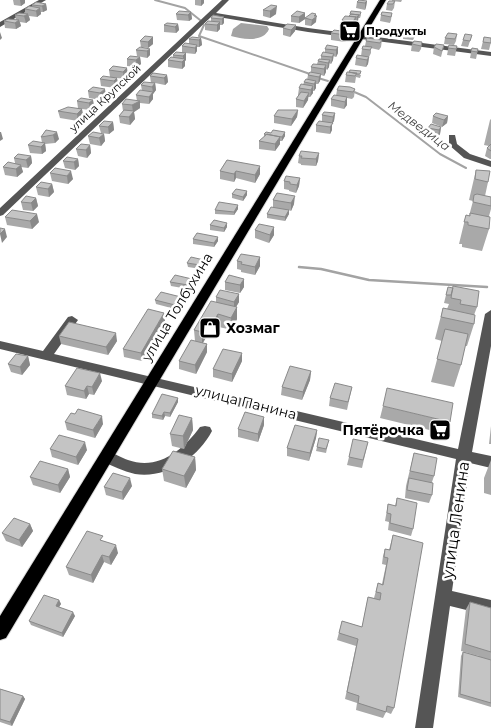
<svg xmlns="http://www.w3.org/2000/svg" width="491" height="728" font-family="Montserrat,sans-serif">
<rect width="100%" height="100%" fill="#fff"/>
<path fill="#a3a3a3" d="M241 23 267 26 269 29C263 43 242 39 231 36L233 29Z"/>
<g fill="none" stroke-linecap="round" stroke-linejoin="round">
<path stroke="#a3a3a3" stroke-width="2" d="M155 0 185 8 200 20
M204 25 199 36 313 75
M318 78 328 81
M352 91 366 97 440 154 466 168"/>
<path stroke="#a3a3a3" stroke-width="2.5" d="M299 267 321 269 369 280 487 287"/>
<g stroke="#dbdbdb" stroke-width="2">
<path id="major" d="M380 0H386L6 638 0 640V616Z"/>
</g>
<path fill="#555" fill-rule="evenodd" d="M39 0H46L0 27V22Z
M222 0H229L216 13 308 28 491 52V56L308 32 212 16 3 215 0 216V208Z
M449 135H455L457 144 470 154 491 161V167L464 158 449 145Z
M491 310V346L472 452 491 456V468L470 463 452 591 491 600V616L450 606 433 728H415L456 459 0 349V341L43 351 68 317 72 316 78 320 54 354 458 449 485 314Z
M205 426 210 427 212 431C198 458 166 479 135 474 123 471 112 466 102 461L100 457 102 453C111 450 119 457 128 460 158 471 183 450 200 427Z"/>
<use href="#major" fill="#000" fill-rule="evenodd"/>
</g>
<path fill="#a9a9a9" d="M13 0H25V3L21 6 14 5Z
M195 0H204V3L201 6 195 5Z
M392 0H402L401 2 392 1Z
M367 1 366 7 365 10 356 8 357 2Z
M395 1 394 8 392 11 386 10 387 4Z
M46 4 47 10 43 12H41V14L37 17 29 16 30 20 26 23 20 22 21 26 16 29 5 28 4 21 16 20 15 15 25 13V9L32 7V5Z
M263 10 276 12V14L270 18 263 16Z
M191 12 192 19 189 21 177 20 176 14Z
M305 13V19L299 23 291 22V16Z
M392 13 391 20 390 23 380 21 381 15Z
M350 14 361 15 360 18H358V21L356 23H355V26L351 32 341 30 342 20 349 16Z
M317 16 316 22 311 26 305 25V18Z
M224 17V23L222 25H220V29L217 32 205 30V24L211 21V18Z
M178 24 179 30 176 33 164 32V25Z
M296 25 295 31 290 37 283 35V28Z
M416 29 415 36 413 40 403 39 404 33Z
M348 32 347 39 345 42 331 40V33Z
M457 34 456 41 454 45 444 44 445 38Z
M472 35 468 47 461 46 463 40Z
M153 37V44L148 48 141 47 140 41Z
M484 37 491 42 489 50 481 49Z
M201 38 202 45 199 47H197V51L195 54 185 53 186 60 185 61V66L182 69 168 67V60L173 57V55L182 53V46L189 44V39Z
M382 40 381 47 379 50 371 48V53L369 57 368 64 366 67 355 65 356 58 361 56 362 49 365 46 366 41Z
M422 42 421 49 419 52 411 51 412 44Z
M444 45 441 57 433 54 434 47Z
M449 45 457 46 455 56 447 55Z
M338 47V53L336 57 333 56V60L331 64 329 63V67L327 70 326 69V72L324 76 321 75 320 81 318 84H316V88L314 91H313V93L310 97H308V100L303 108 296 107V99L299 95H298L299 88 303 85 304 82 307 80 308 75 311 73V67L317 64 318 61 321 59V56L325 53V49Z
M472 48 478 49 476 59 470 58Z
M150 49V55L147 58 137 56 136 50Z
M140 57 141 64 137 67 127 66V59Z
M113 66 128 75 124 79 117 78 118 85 115 88 101 86 100 79 110 77 109 70Z
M350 70 361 75 360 78 356 77 355 83 345 82 346 75 349 72Z
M167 75 168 82 165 85 155 83 156 90 153 94V99L149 104 140 103V108L134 112 135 119 130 125 120 123 119 116 123 111 122 104 137 101 136 95 142 91 141 85 151 83 150 76Z
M93 87 106 96 101 100 89 98 88 91Z
M355 89 354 97 352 99 347 98V105L344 109 331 106V99L336 96 337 90Z
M93 100 94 107 90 110 82 109 83 116 78 121 60 118 58 111 78 108 77 101Z
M298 110 297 117 291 126 274 123V116Z
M335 113 334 121 332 124V130L330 134 316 132V125L322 121V115Z
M433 116H448L447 123 442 127 432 123Z
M491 119V159H490L485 156 487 148 489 146 484 145 490 120Z
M113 122 114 130 109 134 101 133 99 126Z
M441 127 440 134 438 137 427 135 428 128Z
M46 130 59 139 55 143 45 144 46 151 42 154 30 153 28 145 42 143 41 137Z
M104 134 105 141 101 146 90 144 88 136Z
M264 134 285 136 282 141H280V144L275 151 259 149V141L264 137Z
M90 145 91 153 87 158 78 156 76 149Z
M319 153 318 161 316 166 301 165V164L298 163 299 156Z
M31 156 32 163 28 168 21 167 23 172 17 177 5 175 3 167 15 163 14 158Z
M78 159 79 166 75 170 65 168 63 161Z
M227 160 260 174 255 183 236 178 234 182 220 179V171Z
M55 168 73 179 68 184 52 181 50 173Z
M476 170 488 182 485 196 491 197V209L489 216V229L482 251 462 247V244H459L466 215 469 216 473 201 469 200Z
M300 178 299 186 296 193 289 191V190L284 189V181Z
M52 184 54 192 49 197 38 195 36 187Z
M247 191V195L243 201 232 198V194Z
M277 193 294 204 291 211 289 210V214L285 221 267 218V214L273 207V200Z
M36 198 38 206 33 211 23 210 21 202Z
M238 205V209L234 215 215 214V210Z
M5 217 39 222 32 229 7 225Z
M210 225 227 227 224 232 210 230Z
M274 227V235L269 243 255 238V230Z
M193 239 218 241 214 247 193 244Z
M260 257V266L255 275 241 272V270L237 269V261Z
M187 263 204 264 201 269 188 267Z
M229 275 244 287 240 293 225 290V282Z
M192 279V283L188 289 171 286 170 282Z
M448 287 477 307 474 315V324L467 346H465L461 365 454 387 431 382 442 341 435 339 443 308 447 309 449 304 444 303Z
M239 294V302L236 307H237V319L232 330 219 327 214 335 208 334 203 343 207 344V352L196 374 179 369V361L195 341 194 330 216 302V297Z
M181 297V301L175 309 156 304 155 300Z
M165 321 142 361 124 357 123 349Z
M59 336 117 341 108 355 61 344Z
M28 356 30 365 22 375 11 372 8 364Z
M242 361 232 382 213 377V369Z
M311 371 310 380 302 400 281 395 282 387Z
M102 381 94 395 89 394 86 399 67 395 65 386Z
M352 387 347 410 329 406 330 398Z
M178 398V402L170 417 165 416 163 420 152 418V414Z
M383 406 450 422 446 434 380 418Z
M192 418 193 430 184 449 172 446 170 434Z
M65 422 103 424 95 438 67 430Z
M264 425 258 442 238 437V429Z
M491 426V444H489Z
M317 430 316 438 309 461 287 456V448Z
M368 442 362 468 347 465 349 457Z
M328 444 326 453 316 451 317 447Z
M50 449 87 450 78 465 52 457Z
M414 453 434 476 432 482V495L429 503 405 498 406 486Z
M195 457 196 470 186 488 164 481 162 469Z
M491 460V495L484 493V478Z
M68 469 70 477 60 493 33 485 30 477Z
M132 486 123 500 106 495 104 487Z
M397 498 413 529 411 536 388 530 389 522 385 521 388 504 395 506Z
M30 524 33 531 22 547 6 541 2 533Z
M393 535 394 708 391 714 386 712 383 718 356 710 357 703 345 699 356 646 337 640 342 621 362 627 368 597 374 598 378 583 382 584 386 565 382 564 383 556 385 549 389 550Z
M104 541 118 553 111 565 104 562 93 583 69 575 66 567Z
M59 600 61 604 59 607 75 616 63 637 31 625 29 621Z
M470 602 491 608V707L458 697 461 656 463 652 479 656 461 651 466 609Z
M0 689 23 696 25 699 12 726 0 722Z"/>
<path fill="#898989" d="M20 0H25V3L21 6Z
M201 0H204V3L201 6Z
M367 1 366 7 365 10V3Z
M46 4 47 10 43 12 42 6Z
M277 6 276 14 270 18V11Z
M40 8 41 14 37 17 36 11Z
M191 12 192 19 189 21 188 15Z
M305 13V19L299 23V17Z
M28 14 30 20 26 23 24 16Z
M316 14V22L311 26 312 20 314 16Z
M359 15 358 21 356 23 357 17Z
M224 17V23L222 25V19Z
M356 17 355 26 351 32 352 23Z
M19 20 21 26 16 29 15 23Z
M220 22V29L217 32V25Z
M178 24 179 30 176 33 175 27Z
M296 25 295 31 290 37 291 30Z
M0 32 2 38 0 40Z
M348 32 347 39 345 42 346 35Z
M153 37V44L148 48V42Z
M201 38 202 45 199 47V40Z
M197 45V51L195 54V48Z
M338 47V53L336 57V50Z
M150 49V55L147 58V51Z
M186 53V60L185 61V66L182 69V62L183 61V56Z
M334 54 333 60 331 64 332 57Z
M140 57 141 64 137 67 136 60Z
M369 57 368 64 366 67 367 60Z
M330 60 329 67 327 70 328 63Z
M326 65V72L324 76V69Z
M127 68 128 75 124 79 123 72Z
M321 74 320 81 318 84 319 77Z
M167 75 168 82 165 85 164 78Z
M117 78 118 85 115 88 114 81Z
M316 81V88L314 91V84Z
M155 83 156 90 153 94V99L149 104V97L153 92 152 87Z
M313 86V93L310 97 311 90Z
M105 89 106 96 101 100 100 93Z
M309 93 308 100 303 108 304 101Z
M347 97V105L344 109 345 102Z
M93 100 94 107 90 110 89 103Z
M140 101V108L134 112 135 119 130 125 129 117 133 112 132 105Z
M82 109 83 116 78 121 77 114Z
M298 110 297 117 291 126 292 119Z
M335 113 334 121 332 124V130L330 134V127L332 123 333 117Z
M448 116 447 123 442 127 444 120Z
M113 122 114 130 109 134 108 127Z
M441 127 440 134 438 137 439 130Z
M0 132H1L3 139 0 141Z
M57 132 59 139 55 143 53 135Z
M285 132V136L282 141V137Z
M104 134 105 141 101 146 99 138Z
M280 137V144L275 151V144Z
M45 143 46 151 42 154 41 147Z
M90 145 91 153 87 158 86 150Z
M319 153 318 161 316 166V159Z
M31 156 32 163 28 168 26 160Z
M78 159 79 166 75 170 74 162Z
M21 165 23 172 17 177 16 169Z
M260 166V174L255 183V175Z
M71 171 73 179 68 184 67 176Z
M236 171V178L234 182V174Z
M300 178 299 186 296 193 297 185Z
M52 184 54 192 49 197 48 189Z
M247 191V195L243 201V197Z
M295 196 294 204 291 211V203Z
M36 198 38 206 33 211 31 203Z
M238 205V209L234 215V212Z
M289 210V214L285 221V217Z
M37 214 39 222 32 229 30 221Z
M227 223V227L224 232V228Z
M274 227V235L269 243 270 235Z
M5 229 7 237 2 243 0 234Z
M218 237V241L214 247V243Z
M260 257V266L255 275V267Z
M204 260V264L201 269 200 265Z
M192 279V283L188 289V285Z
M244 279V287L240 293V285Z
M239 294V302L234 310V302Z
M181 297V301L175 309V305Z
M237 307V319L232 330 231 318Z
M164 313 165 321 142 361 141 353Z
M218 314 219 327 214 335 213 323Z
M208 321V334L202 344V332Z
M116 333 117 341 108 355 106 347Z
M207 344V352L196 374 195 365Z
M242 353V361L232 382V374Z
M28 356 30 365 22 375 20 367Z
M311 371 310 380 302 400 303 392Z
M100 373 102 381 94 395 92 387Z
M87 386 89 394 86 399 84 391Z
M178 398V402L170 417V413Z
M164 412 165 416 163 420 162 416Z
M102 416 103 424 95 438 93 430Z
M264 417V425L258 442V434Z
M192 418 193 430 184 449 183 436Z
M317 430 316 438 309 461 310 453Z
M85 442 87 450 78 465 76 457Z
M195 457 196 470 186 488 184 476Z
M68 469 70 477 60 493 58 485Z
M130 478 132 486 123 500 122 492Z
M30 524 33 531 22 547 19 540Z
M116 545 118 553 111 565 109 557Z
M102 555 104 562 93 583 91 575Z
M59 600 61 604 57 610 56 606Z
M73 612 75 616 63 637 62 633Z
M23 696 25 699 12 726 10 722Z"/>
<path fill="#c4c4c4" stroke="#898989" d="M359 0 367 1 365 3 357 2Z
M389 1H395L393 4H387Z
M36 2 46 4 42 6 32 5Z
M271 5 277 6 276 7 270 11 263 10Z
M29 6 40 8 36 11 25 9Z
M179 11 191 12 188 15 176 14Z
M297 11 305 13 299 17 291 16Z
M351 11 361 12 360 15 350 14Z
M382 12 392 13 391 17 381 15Z
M19 13 28 14 24 16 15 15Z
M312 13 316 14 314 16H317L312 20 305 18Z
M351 14 359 15 357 17 349 16Z
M213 15 224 17 222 19 211 18Z
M345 16 356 17 352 23 342 20Z
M8 19 19 20 15 23 4 21Z
M208 21 220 22 217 25 205 24Z
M167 23 178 24 175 27 164 25Z
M287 24 296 25 291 30 283 28Z
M406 28 416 29 414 34 404 33Z
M334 30 348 32 346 35 331 33Z
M448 33 457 34 455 39 445 38Z
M465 34 472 35 470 41 463 40Z
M145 36 153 37 148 42 140 41Z
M192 37 201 38 199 40 189 39Z
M484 37 491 38V43L483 42Z
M367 38 382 40 380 43 366 41Z
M414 41 422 42 421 46 412 44Z
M185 43 197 45 195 48 182 46Z
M436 44 444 45 442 51 434 47Z
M327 45 338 47 336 50 325 49Z
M449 45 457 46 456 49 448 48Z
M363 46 372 47 370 50 362 49Z
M140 47 150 49 147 51 136 50Z
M472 48 478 49 477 52 471 51Z
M176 52 186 53 183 56 173 55Z
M323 52 334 54 332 57 321 56Z
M357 55 369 57 367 60 356 58Z
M130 56 140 57 136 60 127 59Z
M171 57 185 59 182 62 168 60Z
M319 59 330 60 328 63 318 61Z
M313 64 326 65 324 69 311 67Z
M113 66 127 68 123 72 109 70Z
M350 70 361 71 360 74H357L349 72Z
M310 72 321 74 319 77 308 75Z
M347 72 357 73 355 76 346 75Z
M153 73 167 75 164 78 150 76Z
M103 76 117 78 114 81 100 79Z
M306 79 316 81 314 84 304 82Z
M144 82 155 83 152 87 141 85Z
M301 84 313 86 311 90 299 88Z
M339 86 350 87 355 89 353 92 337 90Z
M93 87 105 89 100 93 88 91Z
M140 90 153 92 149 97 136 95Z
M301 92 309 93 304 101 296 99Z
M334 95 347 97 345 102 331 99Z
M81 98 93 100 89 103 77 101Z
M126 99 140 101 132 105 122 104Z
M68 107 82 109 77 114 58 111Z
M124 110 134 111 129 117 119 116Z
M278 110H298L292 119 274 116Z
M324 112 335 113 333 117 322 115Z
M436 113 448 116 444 120 438 118 433 116Z
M104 121 113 122 108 127 99 126Z
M319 121 333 123 330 127 316 125Z
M431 124 441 127 439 130 428 128Z
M46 130 57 132 53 135 41 137Z
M273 130 285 132 282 137 264 134 266 132 271 133Z
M93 132 104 134 99 138 88 136Z
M267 134 280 137 275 144 259 141Z
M33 141 45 143 41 147 28 145Z
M81 144 90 145 86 150 76 149Z
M491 144V151L487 148Z
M301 151 319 153 316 159 301 158 302 156H299Z
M18 154 31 156 26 160 14 158Z
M67 157 78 159 74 162 63 161Z
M227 160 260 166 255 175 236 171 234 174 220 171Z
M8 162 21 165 16 169 3 167Z
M55 168 71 171 67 176 50 173Z
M476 170 490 171 488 182 475 179Z
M286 176 300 178 297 185 290 184V182L284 181Z
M41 182 52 184 48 189 36 187Z
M236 189 247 191 243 197 232 194Z
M277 193 295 196 291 203 273 200Z
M477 194 491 197V206L473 202 474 195Z
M26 196 36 198 31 203 21 202Z
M219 202 238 205 234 212 215 210Z
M271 207 289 210 285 217 267 214Z
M12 210 37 214 30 221 5 217Z
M470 213 490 217 489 229 468 225V222H464L466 215 470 216Z
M214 220 227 223 224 228 210 225Z
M259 224 274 227 270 235 255 230Z
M0 228 5 229 0 234Z
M197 233 218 237 214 243 193 239Z
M241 254 260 257 255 267 241 264 242 262 237 261Z
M191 257 204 260 200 265 187 263Z
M175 275 192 279 188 285 170 282Z
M229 275 244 279 240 285 225 282Z
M453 286 479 291 477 307 460 304 461 300 451 298Z
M448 287 453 288 451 295H446Z
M220 290 239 294 234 302 216 297Z
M161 292 181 297 175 305 155 300Z
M211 301 237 307 231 318 218 314 213 323 208 321 202 332 194 330Z
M443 308 475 315 474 324 441 317Z
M148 309 164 313 141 353 123 349Z
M69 322 116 333 106 347 59 336Z
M445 329 468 334 461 365 437 359Z
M191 340 207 344 195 365 179 361Z
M223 349 242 353 232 374 213 369Z
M16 354 28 356 20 367 8 364Z
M290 366 311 371 303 392 282 387Z
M77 368 100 373 92 387 87 386 84 391 65 386Z
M335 383 352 387 348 402 330 398Z
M387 388 453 403 450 422 383 406Z
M162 394 178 398 170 413 164 412 162 416 152 414Z
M78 409 102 416 93 430 65 422 71 413 75 414Z
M245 412 264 417 258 434 238 429Z
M179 415 192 418 183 436 170 434Z
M295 425 317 430 310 453 287 448Z
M59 435 85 442 76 457 50 449Z
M319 438 329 440 326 449 317 447Z
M353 439 368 442 363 460 349 457Z
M173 451 195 457 184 476 162 469Z
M414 453 437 458 434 476 410 471Z
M40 461 68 469 58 485 30 477Z
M113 473 130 478 122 492 104 487Z
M409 478 433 483 432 495 407 490Z
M397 498 417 503 413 529 390 523 391 514 387 513 388 504 396 506Z
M14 518 30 524 19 540 2 533Z
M87 531 103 536 100 540 116 545 109 557 102 555 91 575 66 567Z
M393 535 423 543 394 708 387 706 386 712 358 703 359 696 347 692 358 639 339 633 342 621 362 627 368 597 380 600 381 593 376 592 378 583 383 585 388 558 384 557 385 549 390 550Z
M44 595 59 600 56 606 73 612 62 633 29 621Z
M470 602 491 608V652L465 644Z
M463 652 491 660V703L460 694Z
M0 689 23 696 10 722 0 719Z"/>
<defs>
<g id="supermarket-square" transform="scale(1.125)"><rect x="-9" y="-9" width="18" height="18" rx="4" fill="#000" stroke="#fff"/><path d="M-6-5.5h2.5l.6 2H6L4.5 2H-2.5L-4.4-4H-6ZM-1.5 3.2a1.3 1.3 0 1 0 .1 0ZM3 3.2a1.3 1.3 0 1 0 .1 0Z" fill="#fff"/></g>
<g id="shop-square" transform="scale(1.125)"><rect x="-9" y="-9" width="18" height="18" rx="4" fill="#000" stroke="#fff"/><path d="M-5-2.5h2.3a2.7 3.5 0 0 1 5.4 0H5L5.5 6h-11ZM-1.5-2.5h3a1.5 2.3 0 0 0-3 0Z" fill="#fff"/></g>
</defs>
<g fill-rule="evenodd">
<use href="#supermarket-square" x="350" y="31"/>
<use href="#shop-square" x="210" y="328"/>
<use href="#supermarket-square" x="440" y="430"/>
</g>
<g text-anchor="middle" stroke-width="5" stroke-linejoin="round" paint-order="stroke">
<g font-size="11" font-weight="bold" fill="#000" stroke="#fff" text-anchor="start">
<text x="366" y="35">Продукты</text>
</g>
<g font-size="11" fill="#000" stroke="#fff">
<text transform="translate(105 98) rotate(-43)" y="4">улица Крупской</text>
</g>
<g font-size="12" font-style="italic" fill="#444" stroke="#fff">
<text transform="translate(419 126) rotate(37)" y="4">Медведица</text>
</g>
<g font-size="14" fill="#000" stroke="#fff">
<text transform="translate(177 307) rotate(-59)" y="5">улица Толбухина</text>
<text transform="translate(246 402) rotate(14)" y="5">улица Панина</text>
</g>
<g font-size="14" font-weight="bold" fill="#000" stroke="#fff" text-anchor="start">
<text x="226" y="333">Хозмаг</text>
<text x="424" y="435" text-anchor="end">Пятёрочка</text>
</g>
<g font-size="16" fill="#000" stroke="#fff">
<text transform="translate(455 520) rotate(-82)" y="6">улица Ленина</text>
</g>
</g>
</svg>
